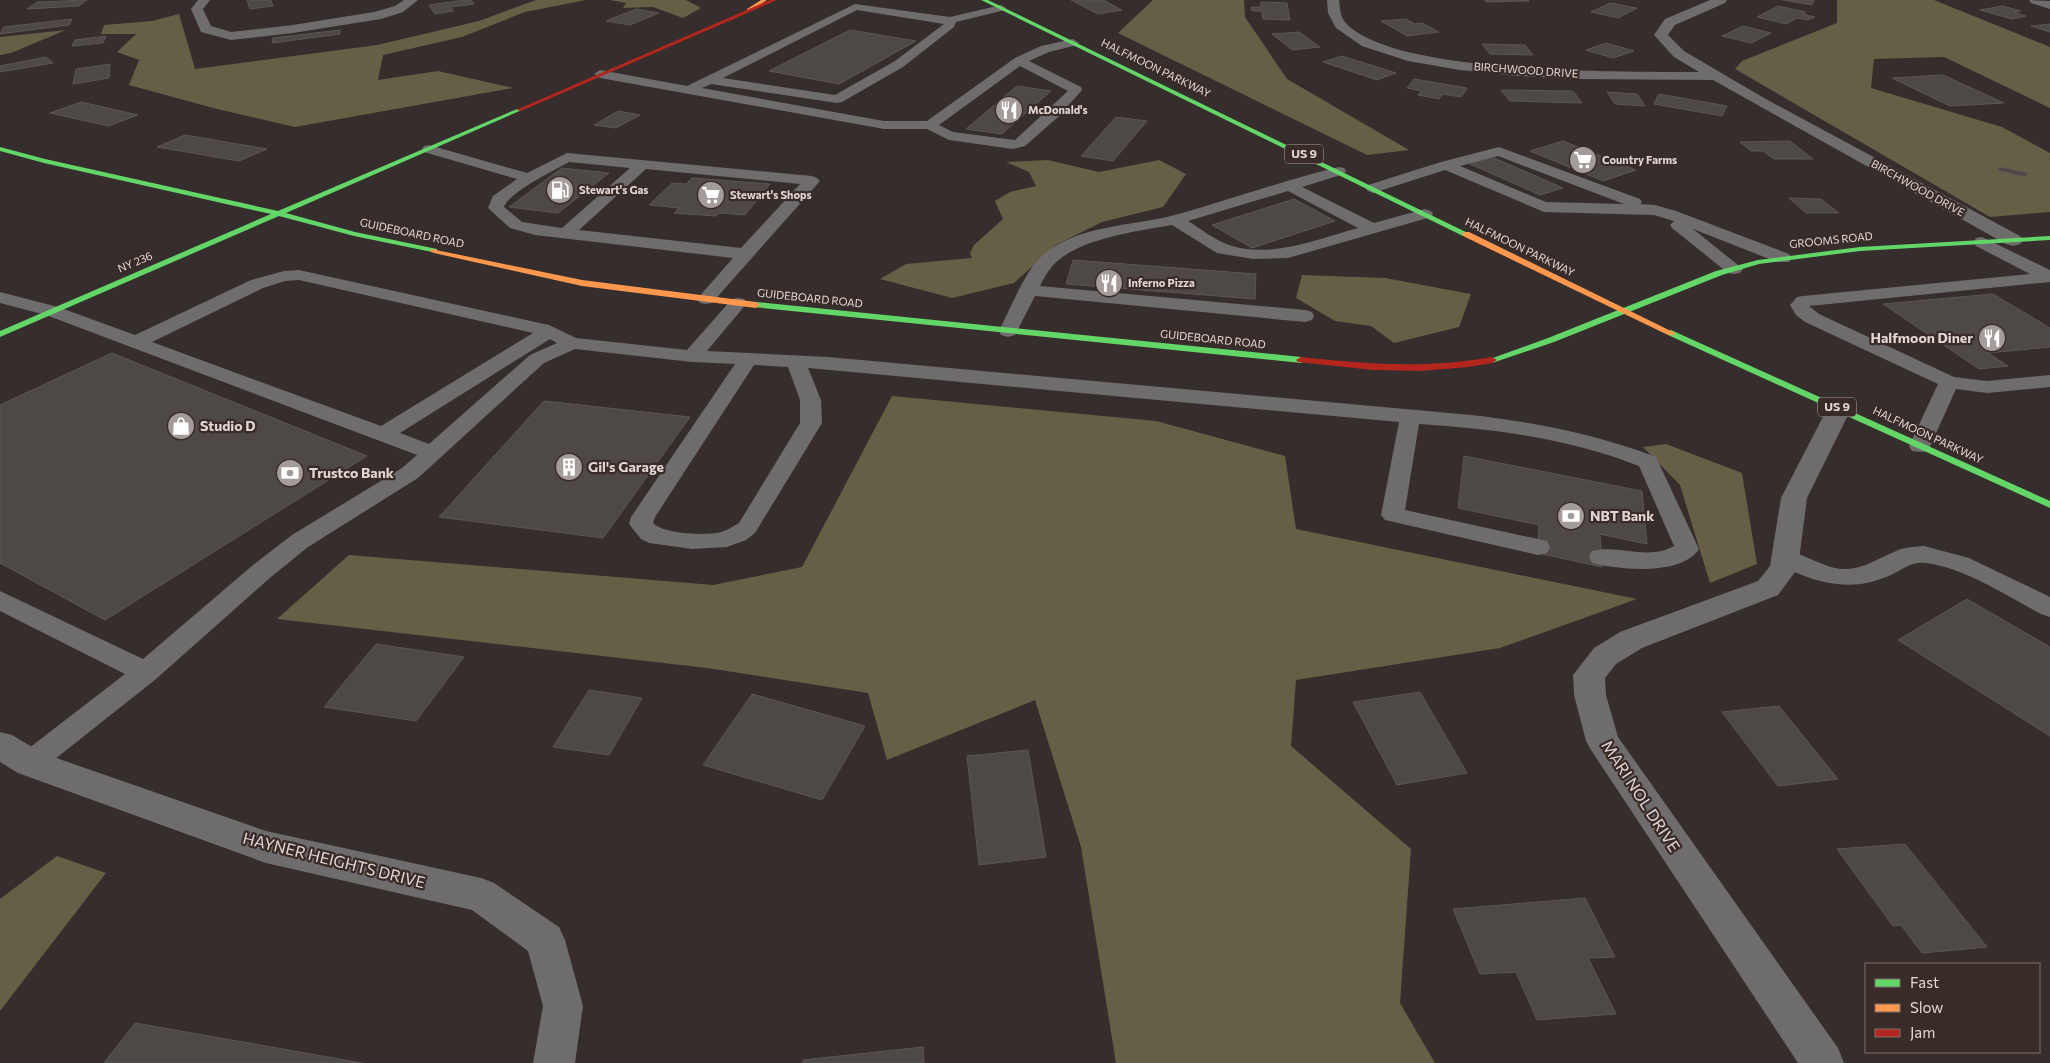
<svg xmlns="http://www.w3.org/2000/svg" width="2050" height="1063" font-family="Commissioner,sans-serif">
<rect width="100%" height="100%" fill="#352e2c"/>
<path fill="#655f45" d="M536 0H586L525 12 462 37 383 55 378 80 438 71 513 88 295 127 213 108 129 85 139 60 117 52 136 34H101L104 25 152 21 179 14 195 69 377 45 479 21Z
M610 0H686L701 8 683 18 653 7 623 8 626 3Z
M1153 0H1244L1245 17 1287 79 1409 150 1367 155 1118 33Z
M1837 0H1934L2050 47V108L1944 57 1874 59 1871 88 2002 127 2050 153V212L1990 217 1735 69 1742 61 1837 23Z
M66 30 11 53 0 55V37Z
M1048 160 1099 172 1159 160 1186 174 1163 207 1102 222 1056 245 1014 283 952 298 880 279 906 264 972 258 970 253 974 245 1003 219 995 201 1010 192 1036 186 1029 172 1006 162Z
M1302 275 1385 278 1471 294 1459 327 1394 343 1371 326 1335 321 1296 298Z
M892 396 1156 421 1285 456 1296 529 1637 599 1500 648 1296 680 1291 746 1411 849 1400 1003 1435 1063H1116L1081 847 1035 700 887 760 868 693 707 668 277 619 349 555 713 585 802 567Z
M1666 444 1742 473 1757 564 1710 583 1680 485 1643 447Z
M57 856 106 873 0 1011V899Z"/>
<path fill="#4e4846" stroke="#5c5753" d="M87 0 79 6 27 9 37 2Z
M247 0H271L273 6 250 9Z
M464 0H471L474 4 451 7 453 11 435 14 429 5Z
M1071 0H1103L1122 10 1098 14Z
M1484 0H1528L1529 1 1487 2Z
M1783 0H1814L1812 5Z
M1261 2 1287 3 1290 20 1263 19 1262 11H1252L1251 7H1261Z
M1610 3 1637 8 1618 18 1591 12Z
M1778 6 1806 12 1802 14 1815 17 1808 20 1797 18 1786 24 1757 17Z
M2003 6 2021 11 2013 12 2026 16 2012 19 1980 10Z
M636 9 659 13 630 25 606 21Z
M72 19 69 25 0 34 4 27Z
M1406 19 1415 24 1422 23 1439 32 1407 36 1381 21Z
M2050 24V32L2031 26Z
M1743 26 1771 33 1751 43 1722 36Z
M340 30V34L272 43 273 38Z
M850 30 916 41 839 84 769 71Z
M1299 32 1320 47 1292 50 1272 34Z
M106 36 103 43 72 46 75 40Z
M1606 43 1634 51 1613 58 1586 50Z
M1482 44 1525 45 1533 55 1490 54Z
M1342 56 1396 73 1377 80 1323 62Z
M46 57 53 63 0 72V66Z
M110 64 109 78 73 84 76 69Z
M1943 75 2004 103 1950 106 1892 78Z
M1414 79 1467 88 1461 97 1443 94 1439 99 1418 95 1422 91 1407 88Z
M1017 86 1051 91 1002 134 966 129Z
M1501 90 1573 91 1582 103 1510 101Z
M1607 92 1637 94 1645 106 1615 104Z
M1659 94 1727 106 1722 116 1654 104Z
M81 102 138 115 108 126 50 113Z
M618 111 640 115 616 128 594 125Z
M1116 117 1147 121 1113 161 1081 156Z
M185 135 267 149 239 161 157 147Z
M1563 141 1636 170 1603 181 1530 151Z
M1790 141 1813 159H1774L1763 151H1751L1740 142Z
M1492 157 1563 188 1540 195 1470 164Z
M2000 167 2028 173 2025 177 1997 170Z
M562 168 609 173 558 213 509 207Z
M692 178 770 184 745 215 719 213 716 216 674 213 679 208 649 205 672 183 686 184Z
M1789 198 1821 199 1839 213H1806Z
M1294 199 1335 221 1252 248 1212 225Z
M1073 260 1256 274 1255 299 1066 284Z
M1993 294 2050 328V347L1988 353 2008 366 1979 369 1883 304Z
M112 353 367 456 105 620 0 563V405Z
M544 401 690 417 603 538 439 517Z
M1464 456 1642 491 1647 544 1600 534 1602 567 1538 553 1539 525 1458 508Z
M1967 599 2050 647V736L1898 640Z
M376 644 464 657 416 721 324 707Z
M589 690 642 698 609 755 553 747Z
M1420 692 1467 773 1397 785 1353 702Z
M752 694 865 726 822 800 703 765Z
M1779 706 1838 779 1778 786 1722 712Z
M1028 750 1046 857 979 865 967 756Z
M1905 844 1987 947 1922 953 1901 925 1893 926 1837 849Z
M1585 898 1615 957 1588 958 1616 1014 1537 1020 1516 972 1480 974 1453 909Z
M135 1023 362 1063H104Z
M923 1047 924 1063H803V1060Z"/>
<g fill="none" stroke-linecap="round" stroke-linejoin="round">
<path fill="#6f6c6d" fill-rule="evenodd" d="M855 4 950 17 1001 5 1006 8 1005 10 956 22 954 27 903 67 842 102 837 103 711 84 702 88 884 121H927L1015 58 1041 46 1073 39 1079 43 1077 45 1049 52 1029 61 1081 87 1082 90 1058 117 1025 146 1013 149 949 140 927 129H884L600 78 594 74 600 70 687 86ZM857 10 944 24 895 61 835 95 723 78ZM1020 66 1068 91 1015 140 953 132 939 125Z
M429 145 527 173 567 153 812 176 817 178 820 181 712 303 706 304 700 303 697 299 733 258 535 235 510 228 488 208 493 196 517 179 424 152 422 149 424 146ZM569 162 630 168 562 228 522 222 504 207C509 192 555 170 569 162ZM646 169 800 184 741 248 579 230Z
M1499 147 1640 199 1642 202 1640 204 1655 205 1676 211 1789 254 1792 258 1789 262H1777L1693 229 1743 269 1740 273 1734 274 1728 273 1672 228 1670 225 1674 221 1654 215 1544 212 1445 170 1373 193 1368 191 1365 188 1368 185 1441 162ZM1498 156 1624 204 1546 202 1460 166Z
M1339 167 1344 168 1346 171 1344 174 1302 187 1374 223 1425 209 1431 211 1433 214 1431 217 1288 258 1253 259 1217 253 1172 225C1138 231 1072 239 1050 269 1046 274 1043 280 1040 286L1305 310 1312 312 1314 316 1312 320 1305 322 1035 296 1015 335 1008 337 1001 335 999 331C1008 313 1024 275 1037 261 1072 224 1130 227 1175 215 1230 200 1284 180 1339 167ZM1288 191 1358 228C1317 239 1271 259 1229 245 1215 240 1201 229 1188 221Z
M1982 237 2050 270V282L1809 306 1819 314 1954 377 1987 381 2050 375V387L1987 393 1956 389 1928 451 1920 452 1912 451 1909 446 1938 384 1805 322 1796 315 1790 305 1797 297 1803 296 2030 274 1976 246 1974 242 1976 238Z
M299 270 549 325 576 338 687 350 732 299 738 298 744 299 747 303 707 351 828 357 1471 415C1534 422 1596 434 1656 457L1699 549C1682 576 1619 570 1592 563L1589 557 1592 551C1618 544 1649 561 1674 546L1639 466C1568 438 1495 429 1419 424L1405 510 1547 541 1550 547 1547 553 1538 555 1385 520 1381 515 1399 422 808 368 821 400 822 423 755 533 746 540 727 547 692 549 649 543 641 539 629 524 631 517 735 364 692 362 575 349 544 363 418 478 308 547 271 577 156 679 40 771 30 775 20 771 15 763 20 755 125 674 0 611V591L143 659 253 565 292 535 402 468 417 455 46 315 0 303V292L58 307 135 335 251 280 284 271ZM299 280 533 333 381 426 152 342 263 288 285 281ZM550 339 557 343 530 355 429 444 400 433ZM754 365 788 367 800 400V423L739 523C733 526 728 530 721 532 707 536 663 534 653 523L655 517Z
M1924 546 1969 558 2050 597V617L2041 614C2007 596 1965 568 1926 563 1912 561 1903 569 1891 575 1860 589 1833 587 1802 575 1792 571 1779 568 1773 559L1776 553C1799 547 1820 568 1843 569 1863 570 1876 559 1894 552 1903 547 1914 547 1924 546Z"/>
<path fill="#6f6c6d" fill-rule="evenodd" d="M198 0H210L203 9 211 26 231 32 293 25 374 12 395 6 404 0H418L403 12 381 19 293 33 231 40 201 32 191 9Z
M1327 0H1339C1340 7 1340 16 1345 22 1390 74 1611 71 1681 72H1699L1674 57 1654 35 1665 19 1710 0H1727L1725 3 1675 25 1668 35 1684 51 1764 98 2020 236 2023 240 2020 244 2013 246 2006 244 1713 80 1577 79 1518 76 1460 70 1408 61 1362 46 1336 28 1328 13Z
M2029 0 2050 1V9L2031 3Z
M1839 402 1847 404 1851 409 1807 498 1798 568 1778 595 1642 648 1616 664 1605 678 1606 695 1618 737 1838 1048 1844 1063H1798L1591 750 1586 741 1574 695 1573 675 1594 648 1620 632 1758 581 1770 566 1781 498 1827 409 1831 404Z
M0 732 12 735 42 753 266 831 481 878 494 883 559 927 565 940 583 1006 575 1063H533L543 1006 528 951 472 910 266 863 18 773 0 762Z"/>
<path fill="#63d668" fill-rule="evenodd" d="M981 0H988L1470 234 1463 236Z
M517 109 522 110 286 213 355 232 437 249V253L354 236 279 216 0 337V331L271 214 44 163 0 151V147L45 159 278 211Z
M2050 236V240L1860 251 1759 264 1722 275 1554 342 1495 362 1492 363 1487 360 1548 338 1716 271 1758 260 1860 247Z
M756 302 1301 357 1306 360 1301 363 753 307 752 305Z
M1671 330 2050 501V508L1668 335V331Z"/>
<path fill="#ff974d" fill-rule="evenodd" d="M761 0H767L751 11H747V9Z
M1463 232H1469L1675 333 1674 335H1668L1463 236Z
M431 249 582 280 756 302 760 305 756 308 582 286 434 253 430 251Z"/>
<path fill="#b3261e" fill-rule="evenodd" d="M770 0H777L521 111 516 110Z
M1301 357C1365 364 1428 369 1492 357L1497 360 1492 363 1468 367 1420 371 1373 370 1298 362 1296 360Z"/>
</g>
<defs>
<g id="restaurant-disc" transform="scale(1.4375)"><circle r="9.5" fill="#a49c9a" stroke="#392b28"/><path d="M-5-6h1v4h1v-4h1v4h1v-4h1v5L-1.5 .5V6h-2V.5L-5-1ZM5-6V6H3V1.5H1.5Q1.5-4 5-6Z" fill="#fff"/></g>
<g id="supermarket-disc" transform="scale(1.4375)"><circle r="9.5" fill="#a49c9a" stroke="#392b28"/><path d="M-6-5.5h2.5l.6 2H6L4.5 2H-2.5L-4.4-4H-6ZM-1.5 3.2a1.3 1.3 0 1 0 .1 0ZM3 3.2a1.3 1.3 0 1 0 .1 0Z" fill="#fff"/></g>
<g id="fuel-disc" transform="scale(1.4375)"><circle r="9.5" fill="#a49c9a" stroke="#392b28"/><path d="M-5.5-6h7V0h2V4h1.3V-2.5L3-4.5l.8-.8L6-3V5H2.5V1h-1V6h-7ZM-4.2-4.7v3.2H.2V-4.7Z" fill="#fff"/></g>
<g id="shop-disc" transform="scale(1.4375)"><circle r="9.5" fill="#a49c9a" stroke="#392b28"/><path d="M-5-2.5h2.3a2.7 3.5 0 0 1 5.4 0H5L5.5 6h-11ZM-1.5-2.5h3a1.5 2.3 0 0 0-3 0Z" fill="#fff"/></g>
<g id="building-disc" transform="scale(1.4375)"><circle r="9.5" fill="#a49c9a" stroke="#392b28"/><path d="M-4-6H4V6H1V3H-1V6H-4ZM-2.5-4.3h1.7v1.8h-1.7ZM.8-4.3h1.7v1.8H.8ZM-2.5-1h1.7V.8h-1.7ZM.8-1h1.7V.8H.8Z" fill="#fff"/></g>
<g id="bank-disc" transform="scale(1.4375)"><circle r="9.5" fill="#a49c9a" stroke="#392b28"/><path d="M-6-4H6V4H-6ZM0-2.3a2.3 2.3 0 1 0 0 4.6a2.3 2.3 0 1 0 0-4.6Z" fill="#fff"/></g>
</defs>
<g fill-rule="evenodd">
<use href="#restaurant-disc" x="1009" y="110"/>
<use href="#supermarket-disc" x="1583" y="160"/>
<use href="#fuel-disc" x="560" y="190"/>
<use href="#supermarket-disc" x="711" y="195"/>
<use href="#restaurant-disc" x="1109" y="283"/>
<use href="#restaurant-disc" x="1992" y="338"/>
<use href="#shop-disc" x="181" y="426"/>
<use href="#building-disc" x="569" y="467"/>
<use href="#bank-disc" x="290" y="473"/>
<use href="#bank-disc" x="1571" y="516"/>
</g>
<g text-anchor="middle" stroke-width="4.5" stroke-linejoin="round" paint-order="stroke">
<g font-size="11" fill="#e0d7d5" stroke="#392b28">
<text transform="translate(1156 68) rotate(26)" y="4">HALFMOON PARKWAY</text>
<text transform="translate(1526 70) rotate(4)" y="4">BIRCHWOOD DRIVE</text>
<text transform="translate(1918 188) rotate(29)" y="4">BIRCHWOOD DRIVE</text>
<text transform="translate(412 233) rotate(12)" y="4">GUIDEBOARD ROAD</text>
<text transform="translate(1831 240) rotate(-6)" y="4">GROOMS ROAD</text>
<text transform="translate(1520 247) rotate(26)" y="4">HALFMOON PARKWAY</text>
<text transform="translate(135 262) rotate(-23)" y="4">NY 236</text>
<text transform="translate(810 298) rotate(6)" y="4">GUIDEBOARD ROAD</text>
<text transform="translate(1213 339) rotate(6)" y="4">GUIDEBOARD ROAD</text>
<text transform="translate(1928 435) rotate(25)" y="4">HALFMOON PARKWAY</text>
</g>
<g font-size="11" font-weight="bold" fill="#e0d7d5" stroke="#392b28" text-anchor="start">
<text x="1028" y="114">McDonald's</text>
<text x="1602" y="164">Country Farms</text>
<text x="579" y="194">Stewart's Gas</text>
<text x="730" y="199">Stewart's Shops</text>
<text x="1128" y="287">Inferno Pizza</text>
</g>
<g fill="#392b28" stroke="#aea3a1" stroke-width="1">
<rect x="1285" y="144.5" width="38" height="19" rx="4"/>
<rect x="1818" y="397.5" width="38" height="19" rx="4"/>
</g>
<g font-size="12" font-weight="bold" fill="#e0d7d5">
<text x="1304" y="158">US 9</text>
<text x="1837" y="411">US 9</text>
</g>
<g font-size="14" font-weight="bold" fill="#e0d7d5" stroke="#392b28" text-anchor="start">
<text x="1973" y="343" text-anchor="end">Halfmoon Diner</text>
<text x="200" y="431">Studio D</text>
<text x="588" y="472">Gil's Garage</text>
<text x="309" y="478">Trustco Bank</text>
<text x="1590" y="521">NBT Bank</text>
</g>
<g font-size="16" fill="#e0d7d5" stroke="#392b28">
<text transform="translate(1641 796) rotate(57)" y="6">MARI NOL DRIVE</text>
<text transform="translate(334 860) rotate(14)" y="6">HAYNER HEIGHTS DRIVE</text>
</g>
</g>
<rect x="1865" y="963" width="175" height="90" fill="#392b28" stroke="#7c706d"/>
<rect x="1875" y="979" width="25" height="8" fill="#63d668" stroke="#7c706d"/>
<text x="1910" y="988" font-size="15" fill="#e0d7d5">Fast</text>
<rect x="1875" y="1004" width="25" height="8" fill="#ff974d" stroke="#7c706d"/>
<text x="1910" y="1013" font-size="15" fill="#e0d7d5">Slow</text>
<rect x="1875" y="1029" width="25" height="8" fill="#b3261e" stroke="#7c706d"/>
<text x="1910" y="1038" font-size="15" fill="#e0d7d5">Jam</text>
</svg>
